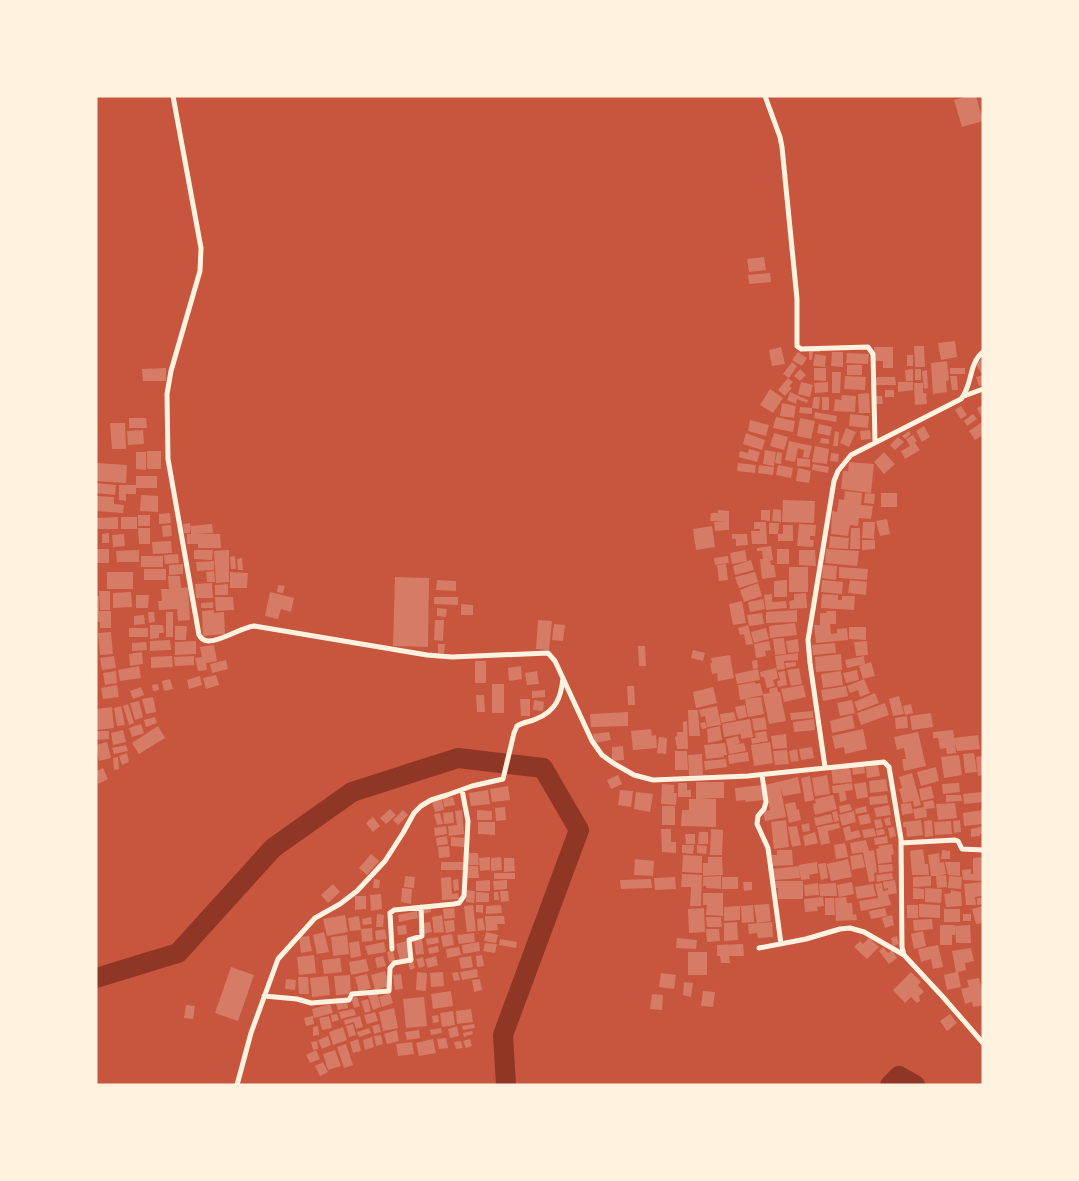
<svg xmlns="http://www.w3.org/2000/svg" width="1079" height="1181" font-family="Figtree,sans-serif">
<rect width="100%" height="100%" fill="#c8553d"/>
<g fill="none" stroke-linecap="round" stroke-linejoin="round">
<path stroke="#8f3625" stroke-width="20" d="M96 978 178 953 273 848 352 792 458 758 543 768 579 830 503 1035 506 1085
M890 1085 899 1076 915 1085"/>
</g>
<path fill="#d67c66" d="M968 96H976L983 121 962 127 954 100Z
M764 257 766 270 749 272 747 259Z
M770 273 771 282 749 284 748 275Z
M955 341 957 357 941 360 938 343Z
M914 346H924L925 367H915Z
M781 347 785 364 772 366 769 350Z
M874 347H893V368H883V361H874Z
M809 349H820V352H813L812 360H809Z
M798 352 807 358 802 366 792 360Z
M832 352H843V367L831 366Z
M847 353 869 354 868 364 846 363Z
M815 354 826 356 825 367 813 366Z
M907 355H913V366H907Z
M983 359V372L981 373 975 363Z
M947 361 949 380 946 381 947 392 933 394 931 363Z
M792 362 797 366 789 378 783 374Z
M847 365H862V375H847Z
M166 368V381H143L142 369Z
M814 368H826V381L814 380Z
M950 368H965V374H950Z
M800 369 806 375 800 381 794 376Z
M913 369V381H906L905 370Z
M915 369H921V380H915Z
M927 370 928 388 924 389 922 371Z
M832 372H841L840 393H832Z
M983 375V385L979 386 976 377Z
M845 376 866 377 865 390 844 389Z
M950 376H957L958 390H952Z
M876 377H895L896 385H876Z
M788 378 793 382 789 386 792 388 785 396 778 390Z
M801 382 813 385 810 397 798 394Z
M828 382V392L815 393 814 383Z
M898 382H913V390L898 392Z
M914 383H923V393H926L927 404 915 405Z
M770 389 783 398 773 413 760 405Z
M885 390H894V397H885Z
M790 392 808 400 807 403 797 399 796 404 787 400Z
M869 393 870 413H859L858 394Z
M842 395 856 396 855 412 834 411 835 399 841 400Z
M876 396H882L883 404H876Z
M814 397H820L819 409 812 408Z
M822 397H829V410H822Z
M782 403 796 406 794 418 780 416Z
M983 405V421L977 408Z
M961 406 967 415 961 419 955 410Z
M800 407 812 408V414L799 413Z
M815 412 837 416 836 422 814 418Z
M850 414 869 416 868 428 849 426Z
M973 414 977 419 967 426 964 421Z
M776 417 795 421 793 432 773 428Z
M129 418H146L147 428H129Z
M800 418 815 421 811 439 797 436Z
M750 420 769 425 766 436 748 431Z
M982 422 983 435 975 440 969 431Z
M110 423H125L126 449H112Z
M819 424 832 427 830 436 817 433Z
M924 426 930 437 922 442 916 431Z
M846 428 856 432 849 447 840 443Z
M143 430 144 444 128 445 127 431Z
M870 430 871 439 861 440 860 431Z
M835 431 839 432 838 446H833Z
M909 431 911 434 905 439 902 436Z
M746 433 765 440 762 450 743 444Z
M774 433 788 437 784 450 770 446Z
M913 435 917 441 915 443 920 450 905 459 901 451 910 446 906 439Z
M898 437 904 442 895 450 890 445Z
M821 438 829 439V444L820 443Z
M789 441 812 446 809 458 803 457 804 450 798 448 795 462 785 460Z
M815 446 829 449 827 464 812 462Z
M749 449 760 452 757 462 739 457 740 451 748 453Z
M765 450 776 452 774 466 763 464Z
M147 451H161V469H147Z
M136 452H146V470L136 469Z
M777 452 782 453 781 464 775 463Z
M884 452 895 464 884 474 874 462Z
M831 453 839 454 838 462 830 461Z
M797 458 810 459V467L797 466Z
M849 462 874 464 871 493 841 489 843 471H848Z
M96 463 127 465 126 483 96 481Z
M738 463 756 465 755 473 737 471Z
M813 464 829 467 828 473 812 470Z
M759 465 774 467 773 475 758 473Z
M778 465 793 468 791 478 776 475Z
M798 468 811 471 809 483 796 481Z
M136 476H157V488H136V494H126V501L119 500V485H136Z
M96 483 116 485 115 495 96 493Z
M845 491 862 493 861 505 873 506 871 519 859 518 858 526 850 525 848 536 831 534 832 511 837 512 839 499 844 500Z
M865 493 875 494 874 504 864 503Z
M881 493H897V507H881Z
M141 495 158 496V512L140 511Z
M97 496 114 497V504L124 505 123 513 96 511Z
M783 500 815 501 814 523 782 522Z
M773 509 781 510V522L772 521Z
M718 510 729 511V530L715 531 714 522H726L710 521 711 513H718Z
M761 510H770V521L761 520Z
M170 513 171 523 159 524V514Z
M138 515H150V526H138Z
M118 517V529H96V518Z
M121 517H137V529H121Z
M887 519 890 534 880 536 876 521Z
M754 522H766L767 544H752L751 531H760V529H754Z
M863 522H875L874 539 862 538Z
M190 523V533H184L183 524Z
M769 523H779L778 534H783V525H793V541H778V534H769Z
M212 524 213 533 195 534H220L221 548H198V544H187V534H191L190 526Z
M799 524 816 525 815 536H810V540H814L813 547 797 546Z
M171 525 172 536 163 537 162 526Z
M712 526 715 547 696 550 693 529Z
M138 528H150V544H139Z
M851 528H860V549H850Z
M109 533V543H102V534Z
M124 534 125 546 113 547 112 535Z
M732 534H747L748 545 736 546V539H732Z
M830 536 849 538 848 549 829 548Z
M862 540H875V549L862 550Z
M171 541 172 553 153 554 152 542Z
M771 546 773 560 770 561 771 565H774L776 577 762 579 760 559H763L762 551H757V548Z
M96 549H109V563H96Z
M777 549H789V564H777Z
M826 549 859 551 857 566 825 563Z
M139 550V562H117L116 551Z
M194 550H213L212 560 194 559Z
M229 550V582L216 583 214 551Z
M745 550 747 561 732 564 730 553Z
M799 550H815L816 566 799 565Z
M178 554 179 563 165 564 164 555Z
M141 556H163V567H141Z
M235 556 236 569H231L230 557Z
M728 556 729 563 715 565 714 558Z
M242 558 243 570H238L237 559Z
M751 560 754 570 735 575 733 566Z
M214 561V570L197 571 196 562Z
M183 564V574L169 575V565Z
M726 564 728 580 719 581 717 565Z
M823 565 837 566 836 580 822 578Z
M789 567H808V592H789Z
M839 567 868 569 867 580 839 578Z
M144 569H166V580H144Z
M214 571 215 582H207L206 572Z
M107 572H133V589H107Z
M230 572 248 573 247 588H230Z
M755 572 758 582 739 588 735 577Z
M168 576H180L181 588 188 587 190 620 178 621 177 609 159 610 158 601H162L161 589H169Z
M395 577 429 578 428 647 393 646Z
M437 580 456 581V591L436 590Z
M787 580V597H774V581Z
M822 580 843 582 842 594 821 592Z
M850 580 867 582 866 595 848 593Z
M212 583 213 598H196L195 584Z
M758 583 762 596 744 602 740 590Z
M228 584V595H215V585Z
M278 585 285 586 283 593 277 592Z
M99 591H110V610H100Z
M131 592 132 607 113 608V593Z
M270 592 294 598 291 612 281 609 278 619 265 616Z
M806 593 807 608 790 609 789 601 794 600V594Z
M772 594V602L786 601 787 608 766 610 764 595Z
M822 594 838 595V600H842V596H855L854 610 821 608Z
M136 595H149L148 608H136Z
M96 596H99V611H111V628H100V622H96Z
M215 597H233L234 610 216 611Z
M434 597H458V605L434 604Z
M763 599 765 609 750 612 748 602Z
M742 601 746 623 733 625 729 604Z
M213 602V608H201V603Z
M461 604 473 605V615H461Z
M437 608 447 609 446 617 437 616Z
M214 610V613L224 612 225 634 203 636 202 611Z
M797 610V622L766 623V612Z
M827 611H836V624H830L831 634 837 633V629L847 628 848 640 816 643 814 625H820V613H826Z
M148 612H154L155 622 149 623Z
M166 612H173V637H166Z
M762 613 764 624 749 626 747 615Z
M144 615 145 624 134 625V616Z
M435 620H444L443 641 434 640Z
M538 620 552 621 549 650 536 649Z
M795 623 797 635 770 638 769 626Z
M554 624 565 625 563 641 552 640Z
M150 625H163L164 633H159V638L150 639Z
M748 625 753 644 746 645 744 634 740 635 738 628Z
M175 626H187L186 640H175Z
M849 627H866V640L849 639Z
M129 628H148V637H129Z
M766 628 769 639 754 643 751 632Z
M111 632 113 654 100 655 98 633Z
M784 638 786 654 775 655 773 639Z
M798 639 799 652 788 653 786 641Z
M170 640 171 650 150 651V641Z
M196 641V654L175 655V642Z
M769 641 771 650 765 651 766 656 756 658 754 644Z
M867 641 868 655 856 656 854 642Z
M146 642 147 650 132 651V643Z
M835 643 836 653 813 655 812 645Z
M438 644H445L444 653H438Z
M214 645 217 661 206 663 207 670 198 671 195 658 202 657 200 647Z
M638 646H645L646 666H639Z
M693 650 705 653 703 661 691 658Z
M142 652 143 664 130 666 129 654Z
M798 653V660L784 661 785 669 777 670 775 656Z
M841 654 842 670 816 672 815 657Z
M730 655 734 678 718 681 717 673 712 674 710 663H712L711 658Z
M114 656 116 668 102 670 100 658Z
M172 656 173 667 151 668V657Z
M194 656V665L175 666 174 657Z
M864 656 865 664 847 668 845 660Z
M226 660 228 669 212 673 210 664Z
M757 660 758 668 753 669 752 661Z
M475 661H486V683H475Z
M796 662V666L786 668 785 663Z
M871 662 875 676 863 679 859 666Z
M139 666 141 678 120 681 118 670Z
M521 666 522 679 509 681 508 668Z
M776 668 778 678 773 680 775 686 767 688 764 677H761L760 672Z
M799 668 802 684 791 686 787 670Z
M758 669 760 680 737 684 735 674Z
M857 670 859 680 846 683 843 673Z
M116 671 117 683 105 685 103 673Z
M537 671 539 684 527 685 525 673Z
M785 671 787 685 778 687 777 681 780 680 778 672Z
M841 671 843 685 823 688 821 674Z
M216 675 219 685 206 689 203 678Z
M200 676 202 685 189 689 187 680Z
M170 679 173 689 164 691 162 681Z
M864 679 870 693 860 697 858 690 850 693 847 686Z
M755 682V684L760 683 763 694 770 693 769 689 777 687 778 692H780L786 721 769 724 763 695 740 700 738 685Z
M158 684 159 690 153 691 152 685Z
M492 684H504V713H492Z
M117 685 119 697 103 699 101 688Z
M803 685 806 697 784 702 781 689Z
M627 686H634L635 705H628Z
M846 686 848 696 823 701 821 690Z
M141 687 144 695 133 699 130 691Z
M713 687 717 703 696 708 693 692Z
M545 690V697L532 698V691Z
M875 693 879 703 858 711 854 702Z
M476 695H484L485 712H477Z
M899 696 904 714 893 716 889 699Z
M153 697 156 712 146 714 142 699Z
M761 697 764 714 748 717 745 699Z
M520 699H530V716H521Z
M534 700 544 702 543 711 533 710Z
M852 700 855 713 840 716 837 703Z
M139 701 143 717 135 720 130 703Z
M885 703 889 715 861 725 857 713Z
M128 704 134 723 129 725 123 706Z
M911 704 913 713 905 715 903 706Z
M745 705 747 717 738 719 735 707Z
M121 706 125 725 117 726 114 708Z
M717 706 721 725 707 727 705 716 701 717 699 710Z
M112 707 114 728 97 730 96 709Z
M688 710H698L700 736H689Z
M813 711V718L791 720 790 713Z
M628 712V726L591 727 590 714Z
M734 712 736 720 721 723 720 714Z
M931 713 933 727 912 730 910 716Z
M852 715 855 728 832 733 830 721Z
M907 716 908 728 896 729 895 718Z
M155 717 157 723 146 727 144 720Z
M765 717 767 729 754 731 752 719Z
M750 719 753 737 741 739V734L724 737 722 724Z
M814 719 815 730 794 732 793 722Z
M687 721 688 749H677L675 737 677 736V732H683V722Z
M705 722 707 728 702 729 700 723Z
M141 724 144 733 132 737 129 728Z
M158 726 165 738 139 754 132 743Z
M720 726 722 740 708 743 707 729Z
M651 729 652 736 656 735 657 748 633 750 631 731Z
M863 729 867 749 845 754 844 747 835 749 832 736Z
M123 730 126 742 113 745 111 733Z
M953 730 954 738 978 735 980 749 957 751 955 744 956 753 947 754 946 748 940 749 938 738H933V732Z
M96 731H109V739L96 740Z
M766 731 768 741 752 744 751 738H756L755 733Z
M609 732 611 740 594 743 593 734Z
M918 732 926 766 904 771 902 759H906L904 748 897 750 894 737Z
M786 734 787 748 773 749 771 736Z
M738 736 740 743 734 745 744 743 746 751 729 754 726 739Z
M659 737 667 738 666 754 657 753Z
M107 742 111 758 99 761 96 745Z
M770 742 773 763 754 766 751 745Z
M725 743 727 755H724V757L706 759 704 745Z
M126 745 128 751 114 754 112 748Z
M623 746 624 760 612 761V747Z
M812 747 814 758 801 760 799 749Z
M797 749 799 761 791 762 789 751Z
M787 750 789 764 775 765 773 751Z
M675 751H687L688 770H675Z
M748 752 749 761 729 764 728 755Z
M127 753 129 762 122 765 119 756Z
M974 753 977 772 965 773 963 754Z
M702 754 703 775 689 776 688 755Z
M959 755 962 775 944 778 941 757Z
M983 756V775L978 776 976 757Z
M118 757 119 769 114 770 113 758Z
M726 759 727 767 705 770 704 761Z
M864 764 865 773 853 775 852 766Z
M878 765 880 776 867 778 866 767Z
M850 766 852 782 833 784 831 768Z
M936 767 939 781 921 786 917 772Z
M103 768 108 779 98 784 96 771Z
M912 773 921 805 914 807 913 801 903 803 899 789 902 788 899 777Z
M618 775 622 784 611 789 607 780Z
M827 775 830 794 815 796 812 778Z
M810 776 814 800 805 802 801 778Z
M798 777 801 793 783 796 780 785 786 817 765 821 763 812 770 810 765 785Z
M886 779 888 791 870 793 869 781Z
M696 782H724V798H699L716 799V827L681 826 682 810H689V799H696Z
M866 782 868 797 857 799 854 784Z
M678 783H687V790H691V797H678Z
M852 783 853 790 845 791 847 800 840 802 839 793H833L832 786Z
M959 783 960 792 943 794 942 784Z
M662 784 674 785V793H677L676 805 661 804Z
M762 785 764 800 746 802 745 800 736 801 735 788Z
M508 786 510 800 492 802 490 789Z
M931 786 934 798 921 801 919 789Z
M488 790 490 804 471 806 469 793Z
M620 790 633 791 631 807 618 805Z
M636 792 653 794 650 812 634 809Z
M983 792V802L964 804 963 794Z
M833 795 837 809 815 815 813 804 816 803 815 799Z
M887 795 888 803 870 805 869 797Z
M946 795H961L962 801 946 802Z
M453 797 455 805 444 807 443 799Z
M442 800 444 810 435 812 432 802Z
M933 800 935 808 926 809 927 817 915 819 913 809 924 807 923 802Z
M795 802 797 810 799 809 801 820 789 823 785 804Z
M911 803 913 813 902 815 901 804Z
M955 803 957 818 938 820 936 804Z
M850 804 852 810 840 813 839 806Z
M889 805 891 815 876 817 874 808Z
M662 806H675V825H662Z
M866 806 867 812 856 814 855 809Z
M505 807 506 820 496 821 495 808Z
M390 809 396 815 386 824 380 818Z
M403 810 408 815 398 825 393 820Z
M462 810 464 834 449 836 448 826 457 825 455 811Z
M477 810 492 811V820H477Z
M983 810V824L964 826 963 813Z
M837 811 839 821 834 822 832 812Z
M854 811 856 822 842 826 839 815Z
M453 812 454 823 444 824 443 813Z
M440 813 443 824 437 825 434 814Z
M831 814 833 822 816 826 814 818Z
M869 814 871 823 860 825 858 816Z
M373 817 380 826 373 832 366 823Z
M890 817 891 825 886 826 884 819Z
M881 819 883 827 876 829 874 820Z
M786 820 789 847 774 849 771 822Z
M921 820 923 835 907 837 906 827H903V822Z
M932 820 933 836 925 837 924 821Z
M960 820 961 832 954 833 953 821Z
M951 821 952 834 935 835 934 822Z
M478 822H495V835L478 834Z
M809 823 810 831 803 832 801 825Z
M839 823 840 828 828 831 830 843 821 845 817 827Z
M446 826 447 834 435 836 434 828Z
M797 826 801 845 792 847 788 827Z
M850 826 851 832 859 830 861 837 846 841 843 828Z
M983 826V834H980V836L971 837V829Z
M894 827 896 836 890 838 888 828Z
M874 828 876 836 864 838 862 830Z
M661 829H671V842H676V853L662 852Z
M711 829 723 830 722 855H710Z
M884 829 885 834 877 836 876 830Z
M699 832H708V844H698Z
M815 832 818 843 805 846 803 836Z
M685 834H695V844H686Z
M447 836 448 844 437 846 436 838Z
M887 836 888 843 875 845 874 838Z
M451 837 464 838V847L451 846Z
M866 840 869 851 852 854 850 843Z
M845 843 848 857 836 859 834 845Z
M892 844 894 854 891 855 892 862 878 864 876 849 879 848 878 846Z
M682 845H694L693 854 682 853Z
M697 845 707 846 706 854 697 853Z
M449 846 450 857 439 858 438 847Z
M923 849 925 864H928L929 875H912L910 851Z
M777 850H792L793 865 773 866 772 855H777Z
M874 850 877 872 874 873 875 881 869 882 863 852Z
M942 850 950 851V859H941Z
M467 853H478L479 865H468Z
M939 853 940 863 944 862 946 874 939 876 946 875 947 887 937 888 936 876H931L928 855Z
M371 854 379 861 367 875 359 868Z
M862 854 865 867 852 870 850 856Z
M683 855 702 856V873L682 872Z
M490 857V870L480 871 479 858Z
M501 857 502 870 491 871V858Z
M708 857H722L723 875 703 876V863H708Z
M983 857V881L963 880 962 870 971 869V874H973V858Z
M504 858H514L515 871 504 872Z
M635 859 654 861 653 876 634 875Z
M848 859 852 877 831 881 827 864Z
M441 862H463V870H441Z
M817 862 818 873 809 875 810 879 801 880 799 868 800 878 774 880 772 869 799 866V865Z
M945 862H960V876L948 875Z
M826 863 828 878 821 880 818 864Z
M892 864 893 871 879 873 878 865Z
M467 866H478L479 878H468Z
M494 873H515V879H494Z
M892 873 893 879 877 882 876 875Z
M682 874 702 875 701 906H690L691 887H681Z
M405 876 415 877 414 888 404 887Z
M721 876V889L706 888V886H703V877Z
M931 876V886L913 887V877Z
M949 876 962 877 961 889 948 888Z
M451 877 452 894 458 893 459 899 442 900 441 878Z
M675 877 676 889 655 890 654 878Z
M722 877H738V889H722Z
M374 879 380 880 379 888H373Z
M458 879 459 890 454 891 453 880Z
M651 879 652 888 621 889 620 880Z
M490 880V891H476V881Z
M507 880V889L494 890 493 881Z
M895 880 897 893 888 895 891 905 861 911 859 901 878 898 875 884 882 883 883 891 888 890V888L884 889 883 882Z
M775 881H803V899H778V888H775Z
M743 882H752V890L744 891Z
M852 882 854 894 839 897 837 885Z
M983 882V896L975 897 976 905H966L964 884Z
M818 883 819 895 805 896 804 885Z
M836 883 837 896H820L819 884Z
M333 884 340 892 328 903 321 895Z
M873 884 876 896 857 899 855 887Z
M402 888 412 889 411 904 401 902Z
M913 888 924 889V899H913Z
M925 888 942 889 941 903 925 902Z
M467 890 475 891 474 903 466 902Z
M951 890 961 892 962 906 946 907 944 894 951 893Z
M500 891H508L509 901 501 902Z
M476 892 489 893V902H476Z
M494 892H498L499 900H494Z
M703 893H723V916L706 915 707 905H703Z
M381 894 382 909 371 911 370 895Z
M355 896H366V909L355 910Z
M823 897 824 906 817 907 818 911 805 912 804 899Z
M846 897 847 903H852L853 915 856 914 857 920 836 921 835 898Z
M825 898H834L835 915H825Z
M977 898H983V904L977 905Z
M769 904 771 921 757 923 754 905Z
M919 904 940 905V918L919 917Z
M473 905 476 931 467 932 464 906Z
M476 905H483V913L476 912Z
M501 905 502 913 486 914V906Z
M753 905 754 922 742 923 741 906Z
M907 905H918V918H907Z
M740 906V920L724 921V907Z
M983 906V923L976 924 972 909Z
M431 907V912L422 914 421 909Z
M454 908 455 918 444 919 443 909Z
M704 908 705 932 689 933 688 909Z
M885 908 887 916 871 919 869 911Z
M944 909H960V922H944Z
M417 911 418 918 399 922 398 915Z
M377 914 384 915 383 927H376Z
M963 914H971V921H963Z
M345 915 348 932 327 936 323 919Z
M442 915 444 932 434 933 432 917Z
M892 915 894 925 885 928 882 918Z
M359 916 361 930 350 931 348 918Z
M485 916H504L505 924H497L498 930 486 931Z
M371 917 372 924 363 925 362 919Z
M706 917H721L722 927H707Z
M483 918 485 930 478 931 477 919Z
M932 919 933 929 914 931 913 920Z
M454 920 455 931 446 933 444 921Z
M430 922 432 932 424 934 422 923Z
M737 922 738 940 724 941V923Z
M772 922 773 937 758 938 757 933 749 934 748 924Z
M406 925 407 934 398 935 397 926Z
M940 925H955V935H952V945H940Z
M970 925 971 943H956L955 926Z
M372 928 373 941 362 942 361 929Z
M385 929 387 939 376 940 375 931Z
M706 929H719L720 941 707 942Z
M923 931 926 946 914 949 911 934Z
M324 932 329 952 317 954 313 935Z
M486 932 498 935 496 943 484 941Z
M474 933 475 942 459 944 457 935Z
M452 934 454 945 443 947 441 936Z
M347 935 349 954 333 956 331 937Z
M309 936 312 951 301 953 299 937Z
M897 936 899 944 893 946 891 938Z
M438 937 439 943 427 945 426 939Z
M677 938 697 940 696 949 676 948Z
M869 938 879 947 867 959 854 947 860 941 863 944Z
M422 939 424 954 416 955 414 940Z
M500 939 517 942 516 948 499 945Z
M359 941 361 956 351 958 349 943Z
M406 941 410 958 400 961 396 944Z
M384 942 386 952 368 955 365 946Z
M479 942 480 951 463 954 462 945Z
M485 943 497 944 495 953 483 951Z
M743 944 744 956H729L730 963H721L720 956H717V945Z
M938 945 943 967 933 969 931 959 921 962 918 949Z
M438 946 439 952 429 954 428 948Z
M459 947 461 955 447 958 446 949Z
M883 947 888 953 892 950 897 958 889 964 879 951Z
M971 948 974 961 965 963 966 970 958 972 961 987 947 990 944 975 956 972 952 951Z
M393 950 395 961 389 962 387 952Z
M688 952H707V975H688Z
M314 955 316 973 299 975 297 957Z
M482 955 484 966 477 967 476 956Z
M383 956 386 966 377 968 375 958Z
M436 956 438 965 428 968 425 959Z
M471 956 473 967 461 969 459 958Z
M423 957 425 966 419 968 416 959Z
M340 958 342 972 324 974 322 960Z
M366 959 369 971 351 975 349 962Z
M413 961 415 968 410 970 408 962Z
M231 967 254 975 238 1021 215 1013Z
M477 969 478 977 462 980 460 972Z
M385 971 389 986 375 990 371 975Z
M417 972 427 973 426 991 416 990Z
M443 972 444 986 431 987 430 973Z
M458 972 460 980 454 981 452 973Z
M911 972 921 982 918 985 924 992 919 996 920 1001 917 1003 911 997 905 1003 893 990Z
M661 973 676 975 674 989 659 987Z
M367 974 371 988 359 992 355 977Z
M401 974 403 989 395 990 393 975Z
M350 975 351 994 336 995 334 976Z
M328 976 330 995 312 997 310 978Z
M298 977H308L309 994H299Z
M979 978 983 994V1005L973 1007 972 1002 965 1004 961 989 969 987 967 980Z
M286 979 296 980 295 990 285 989Z
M480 979 482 990 474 992 472 980Z
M684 982 693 983 691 997 683 995Z
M451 991 453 1006 433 1009 431 994Z
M703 991 715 992 713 1007 701 1006Z
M377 993 381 1007 373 1010 368 995Z
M390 993 393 1003 382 1007 379 997Z
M652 994 663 995 662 1010 650 1009Z
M357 997 360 1006 354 1008 351 998Z
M424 997 427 1026 406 1028 403 999Z
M368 999 371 1011 365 1013 361 1001Z
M347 1001 348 1008 338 1010 336 1004Z
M330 1004 333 1013 314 1018 312 1009Z
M186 1005 195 1006 193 1019 184 1018Z
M394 1008 398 1028 383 1031 379 1012Z
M354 1009 356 1015 341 1019 339 1012Z
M471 1009 473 1022 457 1024 456 1011Z
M453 1011 455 1025 442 1027 440 1013Z
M375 1012 378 1021 367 1024 364 1015Z
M337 1014 339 1020 332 1022 331 1015Z
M950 1014 957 1023 947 1031 940 1021Z
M438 1015 439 1022 433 1023 432 1016Z
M313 1016 314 1024 306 1026 304 1018Z
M329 1016 332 1028 322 1030 319 1018Z
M360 1016 363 1027 356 1029 354 1022 345 1025 344 1020Z
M353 1024 356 1035 349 1037 346 1026Z
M379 1024 381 1032 374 1034 372 1026Z
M474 1024 475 1028 463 1030 462 1026Z
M318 1026 319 1035 313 1036V1027Z
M457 1026 459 1036 450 1038 448 1029Z
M343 1027 347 1040 333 1045 329 1032Z
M369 1028 371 1033 359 1037 357 1032Z
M441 1028 442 1033 431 1035 430 1030Z
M397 1030 399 1041 387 1044 384 1034Z
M419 1030 420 1038 407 1040 405 1032Z
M472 1031 473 1034 464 1037 463 1033Z
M381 1035 383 1044 376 1046 374 1036Z
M328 1036 331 1045 322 1049 318 1040Z
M372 1037 374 1047 365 1050 363 1040Z
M446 1038 448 1048 439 1049 437 1039Z
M358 1039 361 1051 353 1053 350 1042Z
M433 1039 436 1053 419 1056 416 1043Z
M470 1039 472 1046 466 1048 463 1041Z
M317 1041 318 1049 313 1050 311 1042Z
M461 1041 463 1048 456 1049 454 1042Z
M412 1042 414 1054 398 1056 396 1044Z
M346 1044 353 1065 344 1068 337 1047Z
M316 1050 320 1059 310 1063 306 1055Z
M335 1050 341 1066 328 1070 323 1054Z
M323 1062 328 1072 320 1076 315 1066Z"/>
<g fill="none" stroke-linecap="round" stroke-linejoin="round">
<path stroke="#fff3e0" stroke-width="5" d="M173 96 201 248 200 271 171 371 167 394 168 459 199 635C201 638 203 641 208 641 219 642 240 628 254 626L427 655 452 657 548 653 555 661 592 741 602 755 613 763 634 775 653 780 748 776 884 762 889 767 901 839 902 947 904 955 943 997 983 1043
M765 96 780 137 782 147 797 299V346L801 349 868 347 873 354 875 442
M964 396 983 389
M825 767 810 663 808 640 834 481 838 471 851 455 961 399C973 385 968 364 983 352
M762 775 766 802 764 809 758 816 757 824 768 848 781 944
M901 843 955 840 958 841 962 849 983 850
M759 948 806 939 840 929 850 928 864 932 904 955
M392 949 390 913 394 910 454 904 459 903 464 896 468 821 462 790
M264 996 297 999 311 1003 349 1000 352 994 389 991 390 968 394 963 411 960 409 940 422 936 421 907
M237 1085 251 1033 278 959 315 918 340 904 357 891 385 861 403 833 414 813 421 806 431 800 447 795 472 786 503 779 514 733 517 726C523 722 530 722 536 719 556 711 561 698 563 678"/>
</g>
<rect width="1079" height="1181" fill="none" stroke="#fff3e0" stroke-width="195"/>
</svg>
